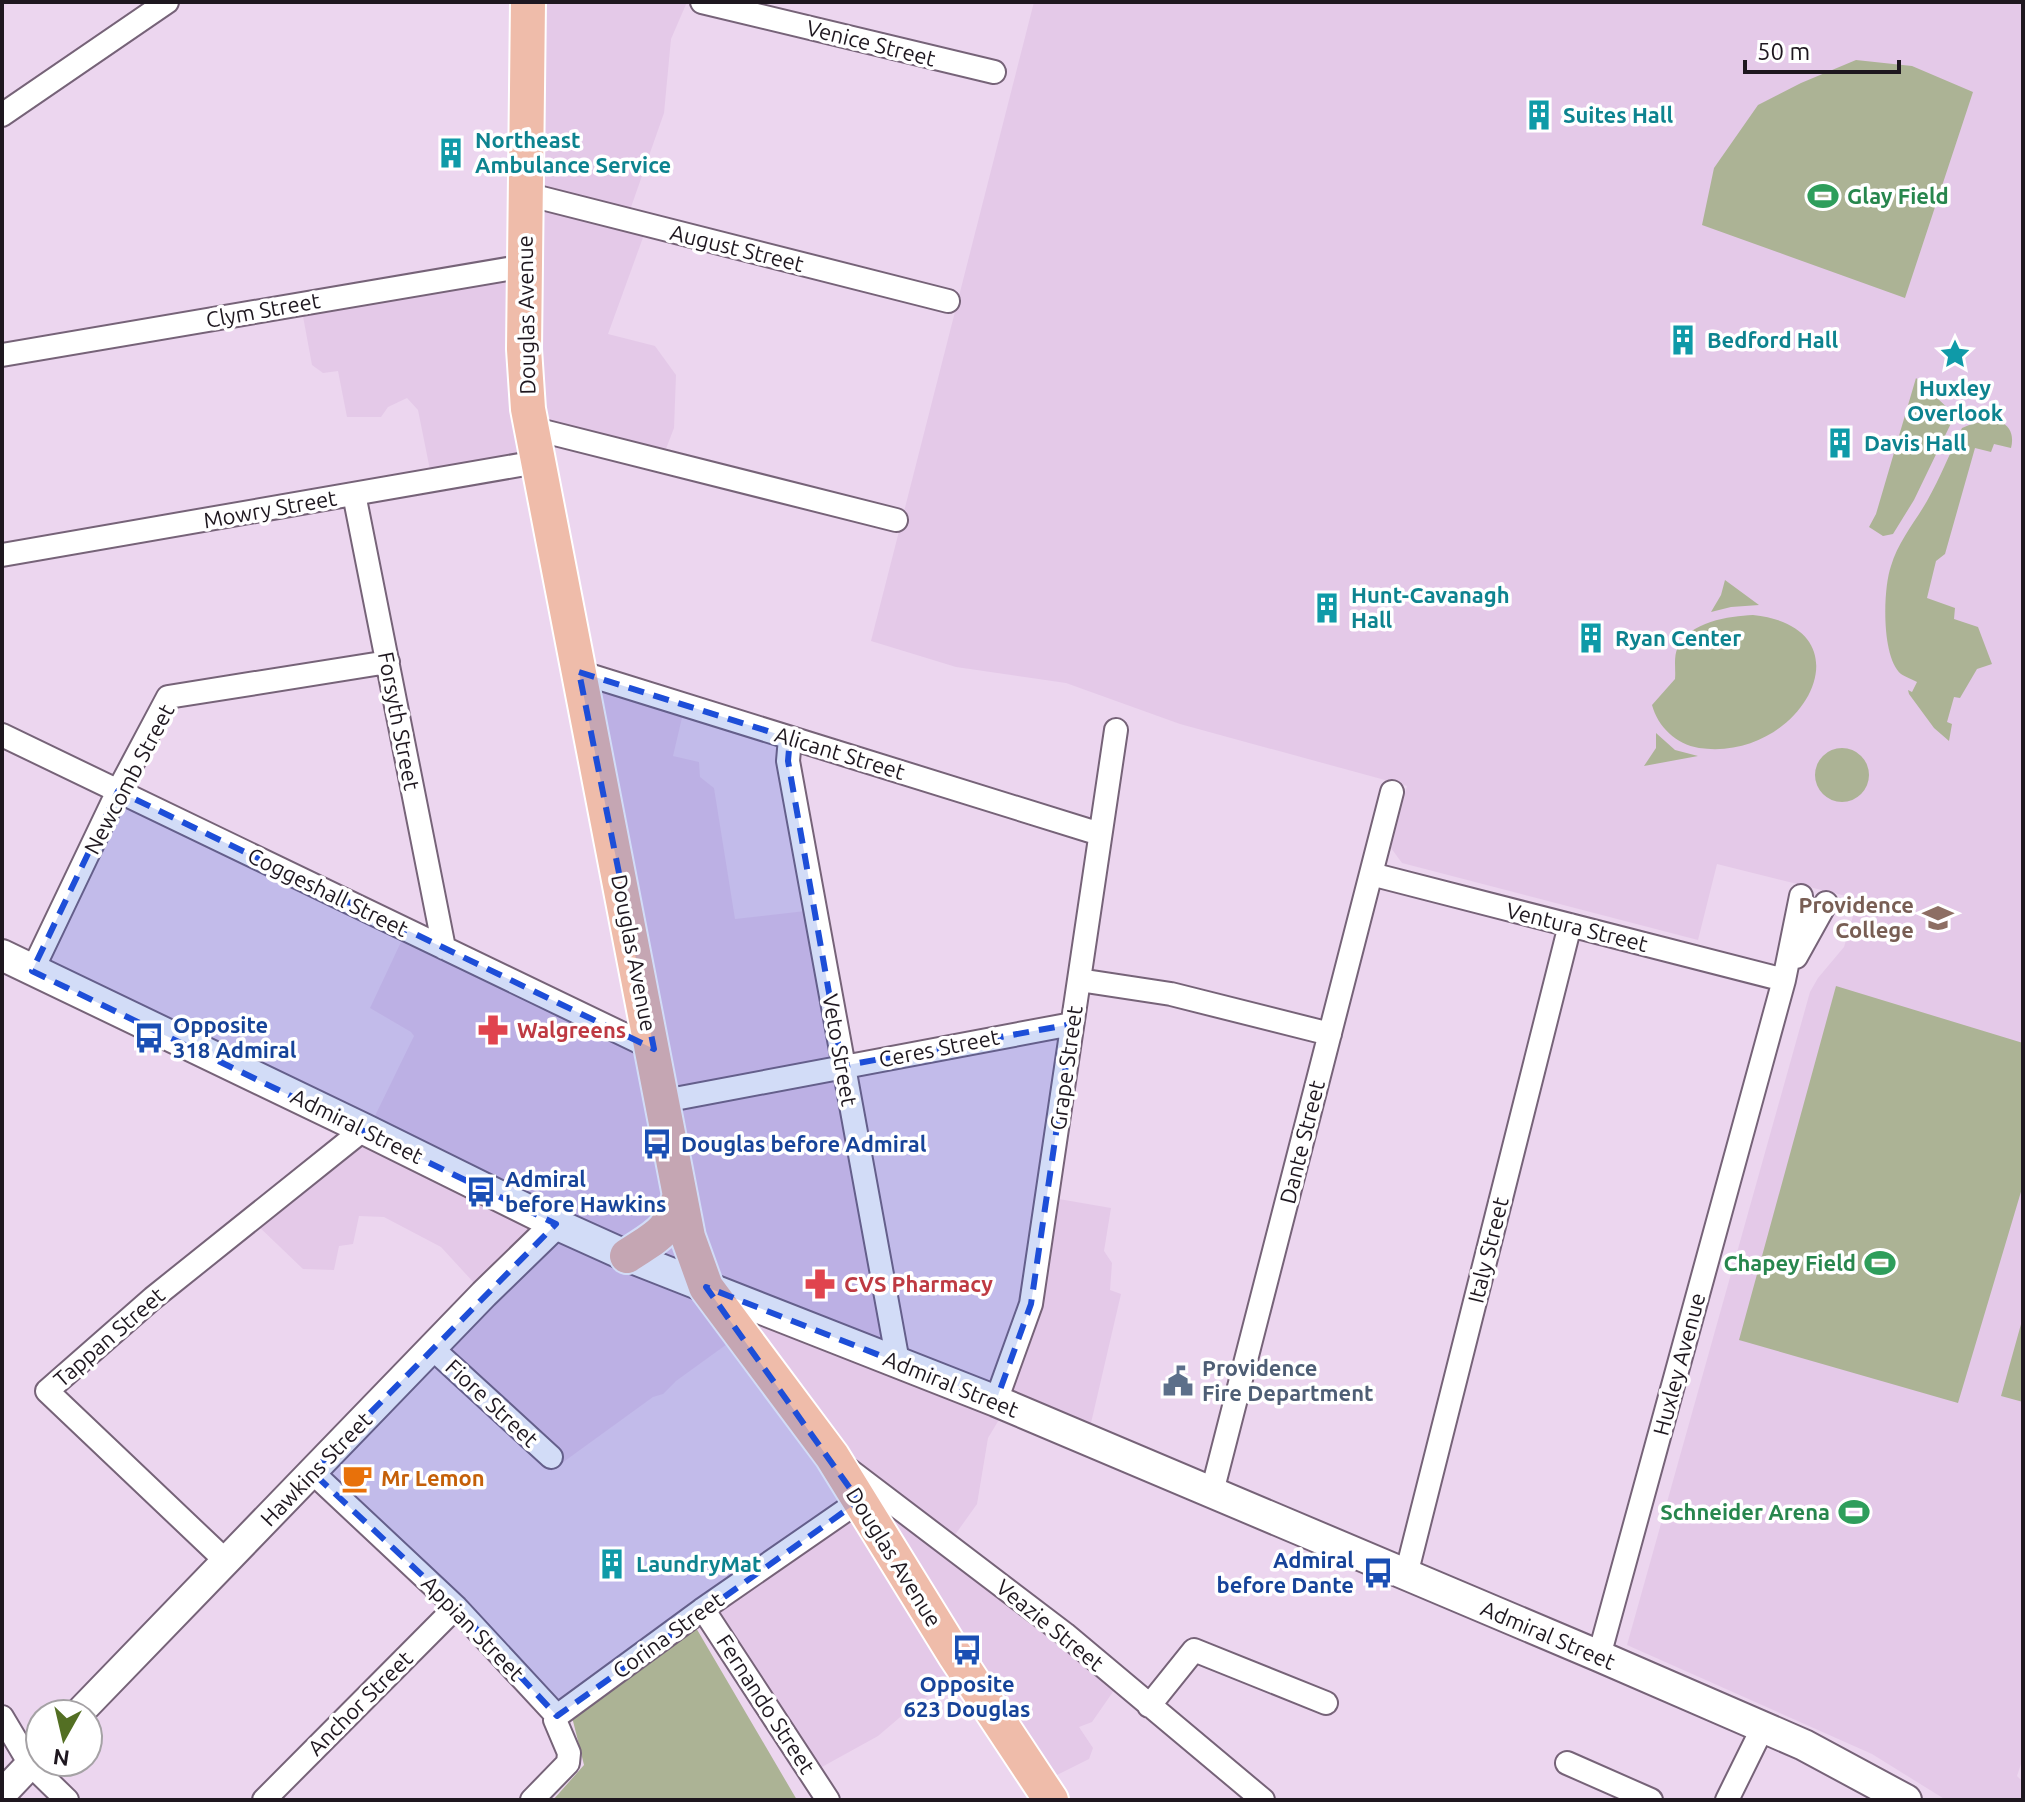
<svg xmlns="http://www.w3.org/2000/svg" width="2025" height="1802" font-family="Ubuntu,sans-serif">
<rect width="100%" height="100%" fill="#ecd6ef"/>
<path fill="#e4c9e8" d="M529 2H687L671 39 664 113 630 210 649 221 608 334 655 346 676 375 674 428 664 454 536 423 538 456 430 470 418 410 407 398 388 407 381 417H347L338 371 323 373 312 365 300 300 525 263Z
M1034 2H2023V1758L2017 1776 2023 1782V1800H1946L1872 1754 1627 1645 1810 992 1818 978 1844 947 1858 899 1717 864 1698 940 1402 863 1391 848 1407 786 1180 724 1066 683 956 667 871 641Z
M582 678 685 705 673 756 699 762 700 777 714 788 735 919 814 910 895 1352 988 1390 1030 1307 1053 1198 1111 1208 1104 1251 1112 1263 1110 1290 1121 1294 1091 1423 1087 1431 1009 1403 988 1438 977 1504 947 1546 1117 1686 1092 1722 1079 1727 1093 1748 1089 1759 1041 1783 963 1678 919 1701 878 1736 811 1773 697 1600 852 1495 741 1334 676 1381 663 1394 653 1397 551 1471V1449L439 1343 475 1284 441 1247 384 1217 359 1216 353 1244 339 1246 334 1270 303 1269 252 1220 371 1124 414 1036 411 1032 370 1008 408 927 648 1040Z"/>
<path fill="#acb395" d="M1856 60 1912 66 1973 92 1905 298 1702 225 1714 168 1758 105 1801 83Z
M1916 378 1955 415 1914 500 1893 534 1883 536 1869 527 1876 514Z
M1999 421C2011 426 2014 436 2011 448L1994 444 1991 452 1975 448 1945 554 1936 561 1927 598 1955 608 1954 619 1978 627 1992 664 1977 669 1960 698 1954 697 1947 722 1952 724 1949 741 1934 728 1909 694 1908 690 1912 692 1917 682C1912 679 1905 677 1901 674 1881 657 1883 588 1891 566 1898 542 1915 522 1927 501 1940 478 1950 453 1962 428L1974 423Z
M1725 580 1759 605 1731 607 1711 612 1721 595Z
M1753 615C1874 628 1802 763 1699 748 1676 744 1658 727 1652 705L1675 679C1676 669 1673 657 1678 647 1689 622 1729 616 1753 615Z
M1656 733 1675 750 1698 756 1644 766 1656 748Z
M1815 775a27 27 0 1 1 54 0a27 27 0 1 1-54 0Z
M1836 986 2023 1043V1185L1958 1403 1739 1340Z
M2023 1317V1402L2001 1396Z
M692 1621 797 1800H553L584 1765 567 1697Z"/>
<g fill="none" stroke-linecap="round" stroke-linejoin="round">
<g stroke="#766378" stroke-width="26">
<path id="minor" d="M702 2 994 72
M2 115 167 2
M526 194 948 301
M2 355 525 266
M531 428 896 520
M354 494 444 948
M2 555 537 462
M579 672 1100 834
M2 735 654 1049
M790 738 788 761 898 1362
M1371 874 1784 980
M1796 957 1826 903
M32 971 118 791 168 697 388 662
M1079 980 1171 994 1330 1034
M664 1101 1072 1024
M433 1349 551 1457
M996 1401 1031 1304 1116 730
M848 1469 1065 1634 1263 1800
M312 1472 456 1607 557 1716 555 1720 569 1753 568 1763 532 1800
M1212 1492 1392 792
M227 1562 47 1391 153 1298 364 1129
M1406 1575 1570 925
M703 1609 828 1800
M1599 1656 1784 980 1801 896
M1149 1706 1194 1650 1326 1703
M557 1716 703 1609 859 1501
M2 1717 30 1764 67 1800
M1567 1763 1651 1800
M264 1800 456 1607
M1727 1800 1763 1727"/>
</g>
<g stroke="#766378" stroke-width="32">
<path id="tertiary" d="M78 1714 484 1294 556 1224
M2 1794 40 1754"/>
</g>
<g stroke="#766378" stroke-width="34">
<path id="secondary" d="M2 955 364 1129 556 1224 627 1256 996 1401 1599 1656 1804 1745 1906 1800"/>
</g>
<g stroke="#fff" stroke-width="38">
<path id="primary" d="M528 2 524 349 528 409 688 1237 706 1287 832 1456 955 1655 1051 1800
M627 1256C660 1234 668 1234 680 1195"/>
</g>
<use href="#minor" stroke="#fff" stroke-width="22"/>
<use href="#tertiary" stroke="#fff" stroke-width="28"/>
<use href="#secondary" stroke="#fff" stroke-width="30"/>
<use href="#primary" stroke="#efbcaa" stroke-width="34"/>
</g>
<path fill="#1d4ed8" fill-opacity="0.2" stroke="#1d4ed8" stroke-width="6" stroke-dasharray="16 10" stroke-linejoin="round" d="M579 672 790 738 788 761 842 1066 1072 1024 1031 1304 996 1401 706 1287 859 1501 557 1716 456 1607 312 1472 556 1224 32 971 118 791 654 1049Z"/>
<defs>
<g id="building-bare" transform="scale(2.4)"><path d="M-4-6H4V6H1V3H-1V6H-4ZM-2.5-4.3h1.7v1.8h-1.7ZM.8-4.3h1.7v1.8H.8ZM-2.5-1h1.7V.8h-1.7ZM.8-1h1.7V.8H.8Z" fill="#0f9aa8" stroke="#fff" stroke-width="2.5" paint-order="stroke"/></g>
<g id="stadium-bare" transform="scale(2.4)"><path d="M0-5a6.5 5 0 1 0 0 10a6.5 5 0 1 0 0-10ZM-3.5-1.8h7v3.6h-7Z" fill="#2e9e5b" stroke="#fff" stroke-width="2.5" paint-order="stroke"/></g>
<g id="sight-bare" transform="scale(2.4)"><path d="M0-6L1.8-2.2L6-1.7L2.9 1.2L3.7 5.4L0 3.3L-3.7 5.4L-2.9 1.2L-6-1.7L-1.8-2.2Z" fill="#0f9aa8" stroke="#fff" stroke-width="2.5" paint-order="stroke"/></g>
<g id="university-bare" transform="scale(2.4)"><path d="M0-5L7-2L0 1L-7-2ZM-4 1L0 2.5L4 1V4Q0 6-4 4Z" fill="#8d6e63" stroke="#fff" stroke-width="2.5" paint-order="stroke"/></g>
<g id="pharmacy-bare" transform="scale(2.4)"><path d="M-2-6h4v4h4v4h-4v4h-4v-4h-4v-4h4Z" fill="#e0444e" stroke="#fff" stroke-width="2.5" paint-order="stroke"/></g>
<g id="bus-bare" transform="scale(2.4)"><path d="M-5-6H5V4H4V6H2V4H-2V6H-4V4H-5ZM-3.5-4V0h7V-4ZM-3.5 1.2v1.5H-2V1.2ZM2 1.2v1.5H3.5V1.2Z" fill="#1a4fb4" stroke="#fff" stroke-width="2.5" paint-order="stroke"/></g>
<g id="civic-bare" transform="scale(2.4)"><path d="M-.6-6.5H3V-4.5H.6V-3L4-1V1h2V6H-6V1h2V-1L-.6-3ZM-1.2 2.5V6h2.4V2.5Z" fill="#5c6f8a" stroke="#fff" stroke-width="2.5" paint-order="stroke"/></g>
<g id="cafe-bare" transform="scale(2.4)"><path d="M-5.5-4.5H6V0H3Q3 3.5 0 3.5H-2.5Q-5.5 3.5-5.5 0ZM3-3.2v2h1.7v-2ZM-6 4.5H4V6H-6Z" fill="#e8710a" stroke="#fff" stroke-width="2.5" paint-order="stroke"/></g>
</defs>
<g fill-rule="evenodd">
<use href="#building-bare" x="1539" y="115"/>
<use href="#building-bare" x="451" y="153"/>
<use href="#stadium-bare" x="1823" y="196"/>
<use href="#building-bare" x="1683" y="340"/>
<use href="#sight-bare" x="1955" y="354"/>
<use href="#building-bare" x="1840" y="443"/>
<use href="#building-bare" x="1327" y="608"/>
<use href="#building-bare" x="1591" y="638"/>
<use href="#university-bare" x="1938" y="918"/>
<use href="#pharmacy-bare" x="493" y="1030"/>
<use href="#bus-bare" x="149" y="1038"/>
<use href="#bus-bare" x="657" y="1144"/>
<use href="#bus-bare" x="481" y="1192"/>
<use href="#stadium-bare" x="1880" y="1263"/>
<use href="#pharmacy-bare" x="820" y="1284"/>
<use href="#civic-bare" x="1178" y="1381"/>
<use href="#cafe-bare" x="357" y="1478"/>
<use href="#stadium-bare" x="1854" y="1512"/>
<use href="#building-bare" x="612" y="1564"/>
<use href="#bus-bare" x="1378" y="1573"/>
<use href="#bus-bare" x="967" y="1650"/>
</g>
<g text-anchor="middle" stroke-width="7" stroke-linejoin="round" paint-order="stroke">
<g font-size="22" fill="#1e171f" stroke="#fff">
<text transform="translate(871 43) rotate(14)" y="8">Venice Street</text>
<text transform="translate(737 248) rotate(14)" y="8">August Street</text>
<text transform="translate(263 310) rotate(-10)" y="8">Clym Street</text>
<text transform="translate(526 315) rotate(-91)" y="8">Douglas Avenue</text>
<text transform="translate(270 509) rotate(-10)" y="8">Mowry Street</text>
<text transform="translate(399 721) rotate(79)" y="8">Forsyth Street</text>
<text transform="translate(840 753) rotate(17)" y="8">Alicant Street</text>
<text transform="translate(129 779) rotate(-62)" y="8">Newcomb Street</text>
<text transform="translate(328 892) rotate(26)" y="8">Coggeshall Street</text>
<text transform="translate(1577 927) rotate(14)" y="8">Ventura Street</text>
<text transform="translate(634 953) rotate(79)" y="8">Douglas Avenue</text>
<text transform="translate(939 1048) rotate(-11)" y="8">Ceres Street</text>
<text transform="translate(840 1050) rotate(80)" y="8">Veto Street</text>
<text transform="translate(1066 1068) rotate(-82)" y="8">Grape Street</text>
<text transform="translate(357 1126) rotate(26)" y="8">Admiral Street</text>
<text transform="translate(1302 1142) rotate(-76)" y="8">Dante Street</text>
<text transform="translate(1488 1250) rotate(-76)" y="8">Italy Street</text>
<text transform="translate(109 1337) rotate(-41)" y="8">Tappan Street</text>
<text transform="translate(1679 1364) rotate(-75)" y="8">Huxley Avenue</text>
<text transform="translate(951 1384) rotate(22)" y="8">Admiral Street</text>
<text transform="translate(492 1403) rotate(43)" y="8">Fiore Street</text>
<text transform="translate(316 1469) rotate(-46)" y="8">Hawkins Street</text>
<text transform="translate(894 1557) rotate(58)" y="8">Douglas Avenue</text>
<text transform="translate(1050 1625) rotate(39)" y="8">Veazie Street</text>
<text transform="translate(473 1628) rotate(46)" y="8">Appian Street</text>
<text transform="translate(668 1635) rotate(-36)" y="8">Corina Street</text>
<text transform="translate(1548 1635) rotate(23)" y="8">Admiral Street</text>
<text transform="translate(360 1703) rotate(-45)" y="8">Anchor Street</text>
<text transform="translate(766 1704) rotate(57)" y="8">Fernando Street</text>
</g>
<g font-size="22" font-weight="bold" fill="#0d838f" stroke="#fff" text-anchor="start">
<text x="1563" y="123">Suites Hall</text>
<text x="475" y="148">Northeast<tspan x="475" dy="25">Ambulance Service</tspan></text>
<text x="1707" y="348">Bedford Hall</text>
<text x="1955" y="396" text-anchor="middle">Huxley<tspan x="1955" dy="25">Overlook</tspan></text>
<text x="1864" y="451">Davis Hall</text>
<text x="1351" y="603">Hunt-Cavanagh<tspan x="1351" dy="25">Hall</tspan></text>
<text x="1615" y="646">Ryan Center</text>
<text x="636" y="1572">LaundryMat</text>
</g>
<g font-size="22" font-weight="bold" fill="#27864d" stroke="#fff" text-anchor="end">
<text x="1847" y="204" text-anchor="start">Glay Field</text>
<text x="1856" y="1271">Chapey Field</text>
<text x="1830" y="1520">Schneider Arena</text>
</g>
<g font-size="22" font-weight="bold" fill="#785e54" stroke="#fff" text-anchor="end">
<text x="1914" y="913">Providence<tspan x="1914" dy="25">College</tspan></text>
</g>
<g font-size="22" font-weight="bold" fill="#164399" stroke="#fff" text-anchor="start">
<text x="173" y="1033">Opposite<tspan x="173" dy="25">318 Admiral</tspan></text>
<text x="681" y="1152">Douglas before Admiral</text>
<text x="505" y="1187">Admiral<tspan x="505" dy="25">before Hawkins</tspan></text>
<text x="1354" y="1568" text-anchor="end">Admiral<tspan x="1354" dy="25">before Dante</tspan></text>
<text x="967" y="1692" text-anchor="middle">Opposite<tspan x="967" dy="25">623 Douglas</tspan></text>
</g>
<g font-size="22" font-weight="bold" fill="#be3a42" stroke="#fff" text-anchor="start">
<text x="517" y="1038">Walgreens</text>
<text x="844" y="1292">CVS Pharmacy</text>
</g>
<g font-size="22" font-weight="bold" fill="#4e5e75" stroke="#fff" text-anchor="start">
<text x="1202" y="1376">Providence<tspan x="1202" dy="25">Fire Department</tspan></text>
</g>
<g font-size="22" font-weight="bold" fill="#c56008" stroke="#fff" text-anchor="start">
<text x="381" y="1486">Mr Lemon</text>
</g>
</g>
<rect width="2025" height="1802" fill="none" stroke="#1e171f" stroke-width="8"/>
<g transform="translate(64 1738) rotate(188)"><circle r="38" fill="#ffffff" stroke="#a5a2a5" stroke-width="2"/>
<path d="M0-6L14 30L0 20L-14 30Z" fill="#536f23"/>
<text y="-12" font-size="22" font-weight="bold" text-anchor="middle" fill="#1e171f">N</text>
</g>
<path d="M1745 60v12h154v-12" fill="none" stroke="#1e171f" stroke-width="4"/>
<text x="1757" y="60" font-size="24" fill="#1e171f" stroke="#ffffff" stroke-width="6" paint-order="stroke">50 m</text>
</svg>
